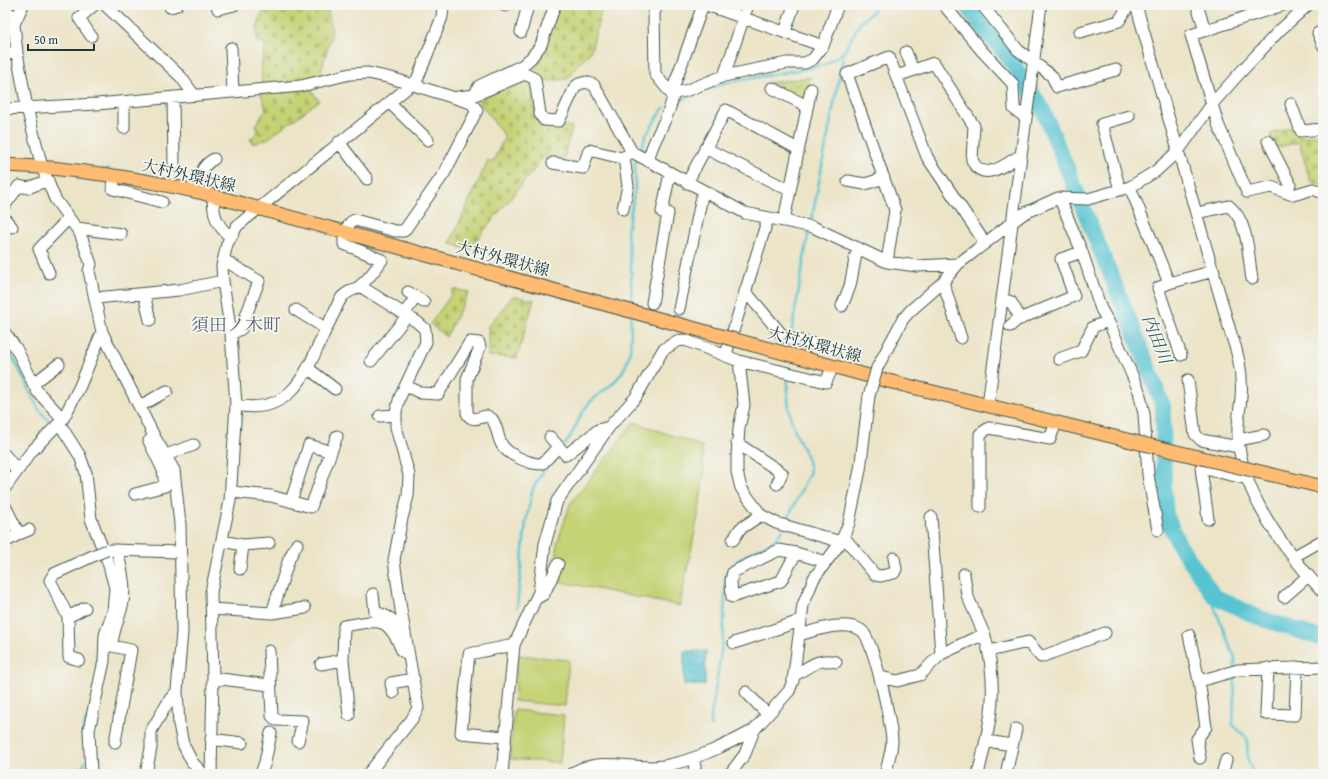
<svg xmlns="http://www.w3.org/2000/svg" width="1328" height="779" font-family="'Gentium Book Plus','Noto Serif JP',serif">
<defs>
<pattern id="cemetery-stones" width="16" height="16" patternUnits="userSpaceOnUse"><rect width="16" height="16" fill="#c5d274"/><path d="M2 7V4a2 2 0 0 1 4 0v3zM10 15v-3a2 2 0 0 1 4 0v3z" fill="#a9b565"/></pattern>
<pattern id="park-tufts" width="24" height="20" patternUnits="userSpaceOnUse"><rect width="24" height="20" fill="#c5d274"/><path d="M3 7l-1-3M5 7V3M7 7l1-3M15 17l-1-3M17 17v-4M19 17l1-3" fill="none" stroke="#a9b565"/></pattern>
<pattern id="water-waves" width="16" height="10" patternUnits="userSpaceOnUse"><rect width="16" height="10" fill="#58c4d2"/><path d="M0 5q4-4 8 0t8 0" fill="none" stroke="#48a0ab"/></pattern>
</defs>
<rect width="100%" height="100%" fill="#f6f6f2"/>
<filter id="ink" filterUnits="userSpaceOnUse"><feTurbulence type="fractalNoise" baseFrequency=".025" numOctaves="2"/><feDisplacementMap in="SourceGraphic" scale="8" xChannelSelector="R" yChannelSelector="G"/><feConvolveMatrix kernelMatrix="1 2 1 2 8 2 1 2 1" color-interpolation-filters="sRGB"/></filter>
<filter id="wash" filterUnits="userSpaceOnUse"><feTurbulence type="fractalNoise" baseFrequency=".012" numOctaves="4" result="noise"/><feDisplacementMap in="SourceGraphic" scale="16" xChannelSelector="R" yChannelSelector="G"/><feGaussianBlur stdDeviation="0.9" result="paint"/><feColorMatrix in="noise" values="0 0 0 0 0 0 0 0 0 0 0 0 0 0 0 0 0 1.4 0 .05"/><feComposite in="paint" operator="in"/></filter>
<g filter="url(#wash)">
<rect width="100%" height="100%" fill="#ece4c7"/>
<path fill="#c5d274" stroke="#728854" d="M634 422 702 446 704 475 698 516 680 606 557 581 562 565 557 563V544L570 504Z
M518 655 569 660 565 706 514 701Z
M514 710 564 715 560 763 510 759Z"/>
<path fill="url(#cemetery-stones)" stroke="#728854" d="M265 5H327L332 32 319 79 262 85 261 68 265 44 257 41V26Z
M557 5H603L591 51 567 79 551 81 541 78 527 69 540 54Z
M520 78 530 81 537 122 572 127 563 161 545 156 468 250 450 243 488 160 492 163 505 137 478 100Z
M310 88 319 101 269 138 253 144 250 139 258 131 256 124 266 109 261 93Z
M1294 126 1298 137 1323 134V187L1310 180 1299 142 1275 148 1270 134Z
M453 289 469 292 446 337 430 324 451 295Z
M513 296 534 300 517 358 488 356V326Z"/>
<path fill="url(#park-tufts)" stroke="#728854" d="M810 77 805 101 769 83Z"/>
<path fill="url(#water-waves)" stroke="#3c8083" d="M684 651H706L705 685H684Z"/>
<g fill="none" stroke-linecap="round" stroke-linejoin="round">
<path stroke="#58c4d2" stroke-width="2.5" d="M675 103 720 84 825 65 844 52
M640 153 646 135 663 109 665 108
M811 223 844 52 859 24 873 11 876 5
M632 307 631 268 627 232 635 189V164L637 159
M791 335 809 230
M5 346 11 353 39 410 53 425
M65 442 82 477
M563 447C575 433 577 419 586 407 593 397 604 392 612 384 635 362 630 344 631 316
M786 522 810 472C809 454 797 440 792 423 788 409 787 391 788 376
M1211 592 1212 601 1235 658V668
M517 607 526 521 533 488 547 465
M1235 673 1233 725 1247 738 1248 760 1253 774
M711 727 710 723 723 639 726 574C739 549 772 551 783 529
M85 745 82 735 86 719
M80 774 85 762"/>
<path stroke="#58c4d2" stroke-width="16" d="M967 5 979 23 1009 58 1043 110 1137 339 1163 406 1164 489 1166 515 1178 543 1214 596 1260 618 1323 639"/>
</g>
</g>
<g filter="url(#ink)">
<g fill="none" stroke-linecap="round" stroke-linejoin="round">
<g stroke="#3e564a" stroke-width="13">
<path id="minor" d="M23 5 14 24 17 53 27 108 42 167 55 199 80 233 91 264 89 271 102 332 154 436 174 470 180 524 182 632 177 691 179 724 183 744 192 762 203 774
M105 5 181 77 194 95
M217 5 218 9 234 5
M707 5 823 46
M944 5 982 51 1013 84 1014 109 1025 117
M982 5 1018 50 1052 76 1057 87 1116 70
M1136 5 1231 334C1239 355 1243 374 1241 397 1240 410 1237 423 1238 436 1241 493 1286 552 1323 592
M1197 5 1205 30
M1283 5 1191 35 1218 124 1247 192 1271 187 1293 195 1313 189 1323 193
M505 6 506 5
M170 7 177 5
M5 10 17 18
M1323 31 1318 33 1323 45
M521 32 528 5
M785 32 794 5
M1080 32 1119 21 1127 8 1133 5
M91 36 79 18 94 5
M231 48 233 92
M906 52 913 70
M5 54 17 52
M724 76 748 5
M897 76 934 63 974 126 972 160C983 184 1006 164 1021 155
M772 88 807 106
M476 92 479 86 523 65 531 58 541 45 555 5
M671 94 685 91 724 76 787 63H805L813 59 823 46 838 5
M671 94 703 5
M173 97 174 165
M458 97 475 95 525 74 535 79 540 114 544 120 559 121 575 87 579 84 586 82 594 85 632 152 745 213 813 227 887 262 917 266 958 264
M390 103 428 140
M1291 104 1301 131 1323 129
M5 109 97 104 301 86 350 74 368 73 391 78 471 103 477 110 445 172 404 231H395L355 220 351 222 344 232V244L382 260C376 269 368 279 360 286 355 290 347 291 342 297 339 301 336 308 334 313 310 356 301 418 236 405
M124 128V102
M1268 141 1290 184 1287 193
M339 142 367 179
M705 148 789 190
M648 161C653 137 669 120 673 96L655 74 654 13 657 5
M553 163 583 168 589 150 622 158 632 152
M114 177 113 189 162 202
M848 181 865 184 884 178
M687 183 726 110 798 149
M1130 187 1169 283
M1120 190 1102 124 1129 116
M198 192C201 177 199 167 214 159
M213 196C213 214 216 226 231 237
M1058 198 1062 204 1082 252 1101 309 1110 325 1139 391 1144 414 1148 475 1158 530
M5 205 19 186 28 188 48 180
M623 209 628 186 624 157
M1197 213 1229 206C1249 222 1248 256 1252 279
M5 219 12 227
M784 220 811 89
M77 228 121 234
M224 260 259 281 241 329 231 334
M887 262 895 210 847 74 889 57 927 157 985 243
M49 273 39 249 69 218
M943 282 961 338
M360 286 417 322 425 329 426 342 400 397 396 411V427L409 475 408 496 402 518 394 560 401 610 418 708 412 719 368 774
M745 291 784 337 815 344
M408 292 424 302
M144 294 150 320
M96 298 179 290 223 281
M1002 299 1011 302 1021 319
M652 303 668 213 662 212 670 173
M842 306 850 286 857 249
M679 309 703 191
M296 310 325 328
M404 314 416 297
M1010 326 1017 320 1074 296 1061 259 1082 252
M5 333 16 348 37 391 63 419
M726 354 768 218
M1181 355 1158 288 1169 283 1214 271
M1059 359 1081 351 1093 327 1108 321
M371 361 407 316
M739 361 744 405 739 428 737 456V472L741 488 761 515 776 523 841 542
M877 368 903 319 910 311 943 282 958 264 1023 214 1058 198 1088 199 1130 187 1156 171 1179 150 1212 104 1237 76 1279 31 1308 5
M309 369 335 389
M1188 380 1195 434 1201 440 1239 447
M33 384 59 364
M406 386 421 393 438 394 470 342 479 343 480 347 467 379V413C472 423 479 417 487 416L492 419C498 427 497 437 502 445 507 454 534 467 543 463L558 447
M988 405 1041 5
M140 406 167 391
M380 416 396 415
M59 423 80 456 86 473 91 519 108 562 115 588 113 612 105 635 104 661 89 730 91 774
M550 437 566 455 598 430 609 427
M1238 440 1264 435
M737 443 782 473 777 484
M331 452 337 436
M5 455 17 470
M166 455 194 445
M5 488 31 452 63 419 80 386 102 332
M232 492 271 496 311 507 331 452 309 445 291 501
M135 494 165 486 163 470 149 441 154 436
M5 506 19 534 5 542
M980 507V434L989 428 1050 439 1056 422
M931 517 941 654
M1208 519 1201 468 1248 479
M19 534 29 530
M844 537 875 575 881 576 894 573 896 569 894 558
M733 540 740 529 761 515
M222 541 243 545 240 569
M243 545 269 543
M111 550 180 552
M796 553 779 550 733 572 731 581 732 597 781 581 796 553 826 562
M1293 557 1323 540
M964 574 967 595 985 636
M373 594 375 612C388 616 395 620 403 631
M1284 597 1308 576
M537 598 544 594 558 564
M212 609 272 613 305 608
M272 613 289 559 297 544
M68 617 85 608
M799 635C817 630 844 620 861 630 874 638 891 724 892 741 892 752 887 763 886 774
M1189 635 1199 681 1238 670 1323 667
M734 643 800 621
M269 651 272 716 276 720 303 721 298 741
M989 651 1028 642 1041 657 1105 633
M79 660 69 657 68 617 50 580 54 574 97 554
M321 664 343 660
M1268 668 1266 714 1295 715 1297 667
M795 675C809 667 819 657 836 662
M881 677 897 681 920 675 941 654 975 638 985 636C999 689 991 722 978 774
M213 678 269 685
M1199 681 1206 727 1197 739 1200 758
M746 692 767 714
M393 693 391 683 414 679
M349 715 343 660 344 626C379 620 388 615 402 651L406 653
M505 737 461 733 469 654 514 645
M211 739 242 743
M987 741 1012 745
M115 742 131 650 112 646C112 632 119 620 122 606 127 588 121 568 117 550
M146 774 151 748V731L170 699 177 691
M211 774 213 678 211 592 230 501 236 405 231 334 223 281 222 266 227 244 237 226 417 80 442 17 443 5
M261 774 265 762 271 733
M502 774 514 645 539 592 545 544 557 501 609 427 636 397 663 350 677 341 685 340 739 361 826 382 833 366
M571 774C600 755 634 771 664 766 696 760 726 745 754 730
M693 774 695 767 693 758
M730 774 745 754 754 730 789 691 793 681 803 605 814 578 841 542 849 523 860 470 869 396
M1006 774 1016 729
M1222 774 1226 760"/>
</g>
<g stroke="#3e564a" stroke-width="15">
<path id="major" d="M5 165C72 168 138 178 203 193L488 272
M754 345 880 379 1127 440"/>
</g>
<use href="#minor" stroke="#fff" stroke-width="11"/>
<use href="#major" stroke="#ffbb71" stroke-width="13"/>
<g stroke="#3e564a" stroke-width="13" stroke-linecap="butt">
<path id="minor-bridge" d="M869 396 877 368
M97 554 107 550"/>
</g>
<g stroke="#3e564a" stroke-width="15" stroke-linecap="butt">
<path id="major-bridge" d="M488 272 754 345
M1127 440 1323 487"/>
</g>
<use href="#minor-bridge" stroke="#fff" stroke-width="11"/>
<use href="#major-bridge" stroke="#ffbb71" stroke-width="13"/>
</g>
</g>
<g text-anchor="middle" stroke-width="3.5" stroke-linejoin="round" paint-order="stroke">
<g font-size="16" fill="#1f3d34" stroke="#f6f6f2">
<text transform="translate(189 175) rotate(13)" y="6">大村外環状線</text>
<text transform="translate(503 258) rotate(15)" y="6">大村外環状線</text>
<text transform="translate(815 344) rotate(15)" y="6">大村外環状線</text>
</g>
<g font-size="17" font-style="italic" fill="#2d5f5c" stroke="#f6f6f2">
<text transform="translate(1157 339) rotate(68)" y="6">内田川</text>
</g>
<g font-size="18" fill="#5c6776" stroke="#f6f6f2">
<text x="236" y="331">須田ノ木町</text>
</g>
</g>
<rect width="1328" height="779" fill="none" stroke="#f6f6f2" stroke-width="20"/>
<path d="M28 44v6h66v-6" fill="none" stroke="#1f3d34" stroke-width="2"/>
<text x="34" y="44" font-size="12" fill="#1f3d34" stroke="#f6f6f2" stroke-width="3" paint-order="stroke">50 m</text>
</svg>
